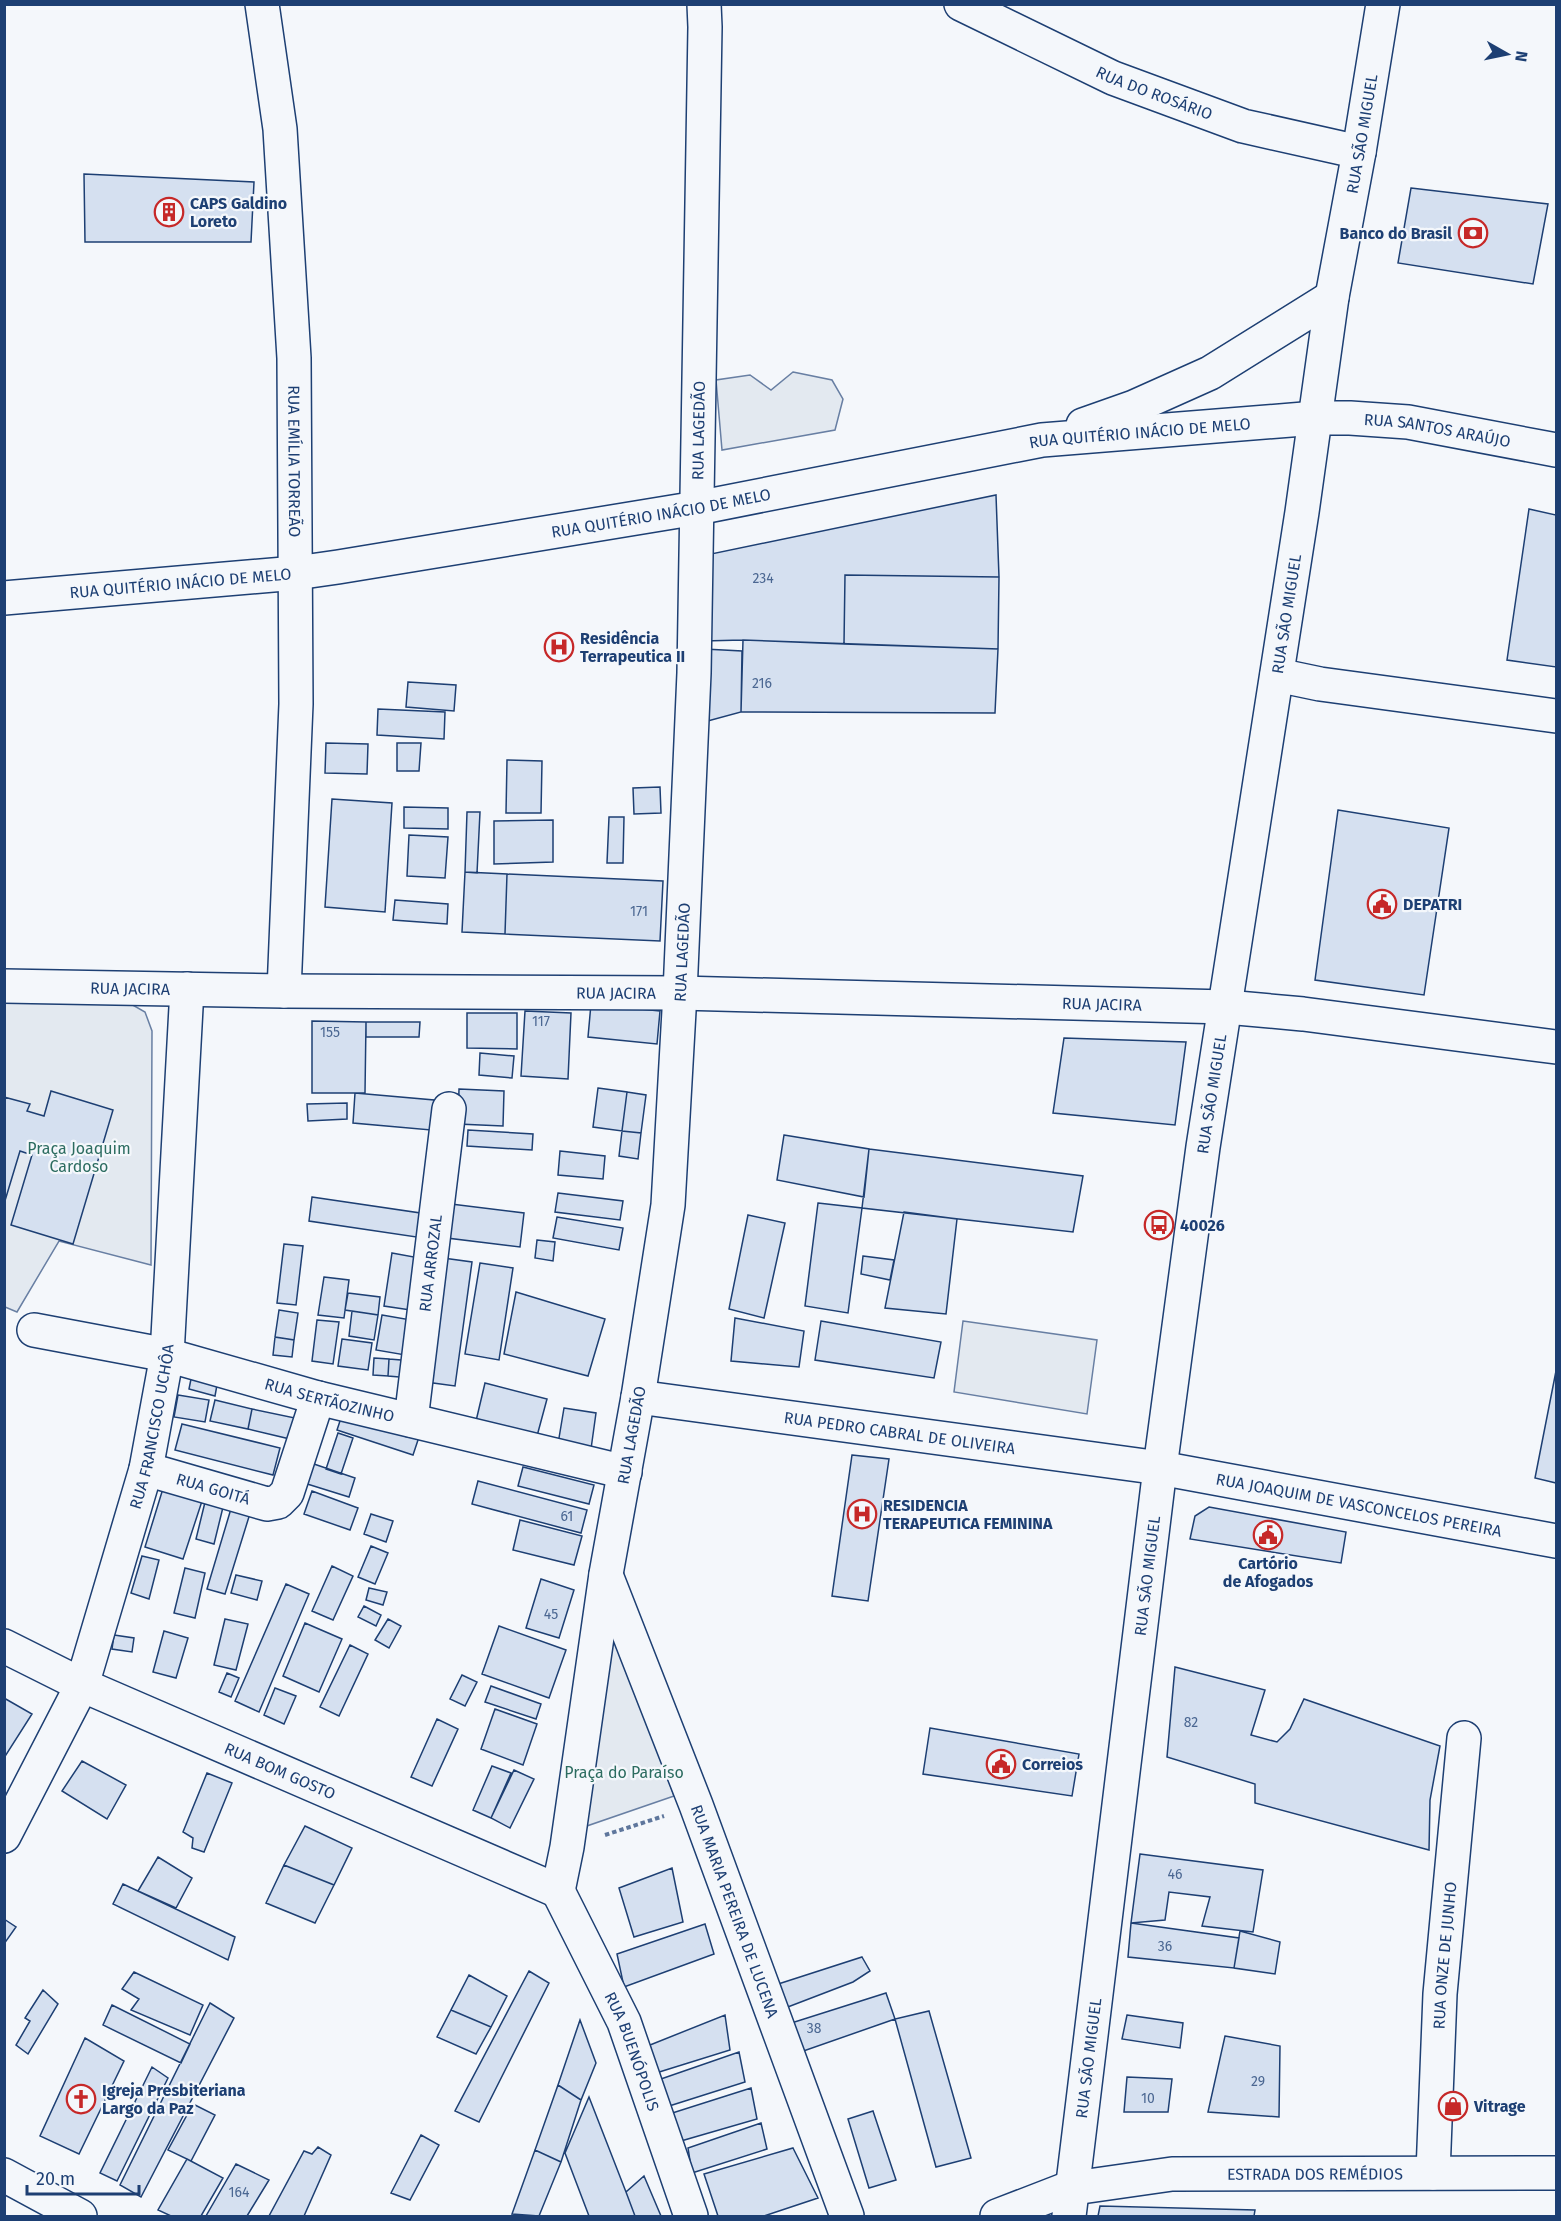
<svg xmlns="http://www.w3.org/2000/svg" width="1561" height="2221" font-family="'Fira Sans',sans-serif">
<rect width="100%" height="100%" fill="#f4f7fb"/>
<path fill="#e3e9f0" stroke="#687fa3" stroke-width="1.5" d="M793 372 832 380 843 399 835 430 722 450 716 380 750 375 771 390Z
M5 1003 131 1004 145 1012 152 1031 151 1265 59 1241 17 1312 5 1307Z
M963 1321 1097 1340 1087 1414 954 1392Z
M612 1642 618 1643 629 1663 674 1796 578 1829Z"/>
<path fill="#d5e0f0" stroke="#1d3f73" stroke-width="1.5" d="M84 174 254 182 251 242H85Z
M1411 188 1548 204 1533 284 1398 263Z
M996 495 999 577 845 575 844 644 743 640 703 641 706 555Z
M1529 509 1556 515V667L1507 660Z
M845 575 999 577 998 649 844 644Z
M743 640 998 649 995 713 741 712Z
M704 649 742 651 741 712 704 722Z
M408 682 456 685 454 711 406 707Z
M378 709 445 712 444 739 377 735Z
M326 743 368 744 367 774 325 773Z
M397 743H421L419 771H397Z
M507 760 542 761 541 813H506Z
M660 787 661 813 634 814 633 788Z
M332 799 392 803 385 912 325 907Z
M404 807 448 808V829L404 828Z
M1338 810 1449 828 1424 995 1315 980Z
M467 812H480L477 873 465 872Z
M609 817H624L623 863H607Z
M553 820V862L494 864V821Z
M409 835 448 837 445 878 407 876Z
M465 872 507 874 505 934 462 932Z
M507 874 663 881 660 941 505 934Z
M395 900 448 904 447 924 393 920Z
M591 1004 660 1011 657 1044 588 1037Z
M525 1011 571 1013 568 1079 521 1076Z
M467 1013H517V1049L467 1048Z
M312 1021 366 1022 365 1093H312Z
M366 1022H420L419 1037H366Z
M1064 1038 1186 1042 1175 1125 1053 1113Z
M480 1053 514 1056 512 1078 479 1075Z
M598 1088 627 1092 622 1131 593 1127Z
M459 1089 504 1091 503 1126 458 1124Z
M51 1091 113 1110 73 1244 11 1225 32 1155 20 1151 4 1204V1097L30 1104 27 1111 44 1116Z
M627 1092 646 1095 641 1133 622 1131Z
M355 1093 434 1100 431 1130 353 1123Z
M347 1103V1119L308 1121 307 1104Z
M468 1130 533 1134 532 1150 467 1146Z
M622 1131 641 1133 638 1159 619 1156Z
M784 1135 869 1149 864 1197 777 1180Z
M869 1149 1083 1176 1073 1232 862 1208Z
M560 1151 605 1156 603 1179 558 1175Z
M558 1193 623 1201 620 1220 555 1212Z
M312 1197 427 1214 423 1238 309 1221Z
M818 1203 862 1208 848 1313 805 1306Z
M451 1204 524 1213 520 1247 447 1238Z
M904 1212 957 1219 946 1314 885 1308Z
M748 1215 785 1223 764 1318 729 1309Z
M557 1217 623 1228 619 1250 553 1238Z
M537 1240 555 1242 553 1261 535 1258Z
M284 1244 303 1246 296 1305 277 1303Z
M392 1253 425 1259 417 1311 384 1306Z
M863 1256 894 1260 890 1280 861 1274Z
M443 1258 472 1262 455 1386 426 1382Z
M480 1263 513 1268 499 1360 465 1354Z
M324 1277 349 1280 344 1318 318 1315Z
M516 1292 605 1319 588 1376 504 1354Z
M348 1293 380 1297 378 1315 345 1310Z
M279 1310 298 1313 294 1340 275 1337Z
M352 1311 378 1315 374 1340 349 1336Z
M382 1315 417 1321 411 1356 376 1350Z
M735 1318 804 1331 799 1367 731 1361Z
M317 1320 339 1322 333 1364 312 1361Z
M821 1321 941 1342 934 1378 815 1360Z
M275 1337 294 1340 292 1357 273 1355Z
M342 1339 372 1343 368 1370 338 1366Z
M374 1358 389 1359 388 1376 373 1375Z
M389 1359 413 1361 411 1378 388 1376Z
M1556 1371V1483L1535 1478Z
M191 1379 217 1385 215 1396 189 1389Z
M485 1383 547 1399 537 1436 476 1421Z
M178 1395 209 1400 205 1422 174 1417Z
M215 1400 252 1409 248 1429 210 1421Z
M564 1408 596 1413 591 1449 558 1444Z
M252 1409 295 1418 290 1439 248 1429Z
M343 1412 419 1437 413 1455 337 1430Z
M182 1424 280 1448 273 1475 175 1450Z
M338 1433 353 1438 341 1474 326 1469Z
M852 1455 889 1459 868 1601 832 1596Z
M311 1463 355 1478 349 1497 304 1483Z
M523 1467 594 1485 589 1504 518 1486Z
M478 1481 587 1510 581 1533 472 1504Z
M165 1482 204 1495 183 1559 145 1547Z
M312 1491 358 1508 350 1530 304 1514Z
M207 1494 225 1499 214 1544 196 1539Z
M233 1502 252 1507 225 1594 207 1589Z
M1209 1507 1346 1532 1341 1563 1190 1539 1195 1516Z
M371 1514 393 1521 386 1542 364 1534Z
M520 1520 582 1536 574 1565 513 1550Z
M371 1546 388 1553 375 1584 358 1577Z
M142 1556 159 1560 149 1599 131 1593Z
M332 1566 353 1576 333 1620 312 1611Z
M185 1568 205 1573 195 1618 174 1613Z
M236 1575 262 1581 257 1600 231 1593Z
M541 1579 574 1590 559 1638 526 1628Z
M286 1584 309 1594 259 1712 235 1701Z
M369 1588 387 1592 383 1605 366 1600Z
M364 1606 381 1615 376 1626 358 1617Z
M225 1619 248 1624 236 1670 214 1665Z
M388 1619 401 1626 389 1648 375 1640Z
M305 1623 342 1639 319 1692 283 1676Z
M499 1626 566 1650 549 1698 482 1674Z
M164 1631 188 1638 176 1678 153 1672Z
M114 1635 134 1638 132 1652 112 1649Z
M350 1645 368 1654 339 1716 320 1707Z
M1175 1667 1265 1690 1251 1735 1277 1742 1290 1729 1304 1699 1440 1746 1430 1800 1429 1850 1255 1803V1784L1167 1757Z
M227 1673 239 1678 231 1697 219 1692Z
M462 1675 477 1682 465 1706 450 1699Z
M491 1686 541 1704 536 1719 485 1702Z
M275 1688 296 1696 284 1724 264 1715Z
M4 1698 32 1714 4 1758Z
M495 1709 537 1724 523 1765 481 1749Z
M437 1719 458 1729 432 1786 411 1777Z
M930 1728 1079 1754 1072 1796 923 1774Z
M82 1761 126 1785 107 1819 62 1791Z
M492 1766 511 1773 491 1818 473 1810Z
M514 1770 534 1779 510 1828 491 1818Z
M207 1773 232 1783 204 1852 192 1848 193 1838 183 1832Z
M305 1826 352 1848 334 1885 284 1865Z
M1140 1854 1263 1870 1253 1932 1202 1926 1210 1897 1169 1892 1165 1920 1131 1923Z
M158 1857 192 1878 176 1908 138 1891Z
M284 1865 334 1885 315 1923 266 1903Z
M672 1868 683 1922 634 1937 619 1888Z
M123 1884 235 1937 228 1960 113 1904Z
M4 1919 16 1927 4 1944Z
M1131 1923 1239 1938 1234 1968 1128 1957Z
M705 1924 714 1954 624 1987 617 1954Z
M1240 1931 1280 1942 1275 1974 1234 1968Z
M862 1957 870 1971 853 1982 780 2010 772 1986Z
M529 1971 549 1983 479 2122 455 2111Z
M134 1972 203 2005 190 2035 131 2010 139 1999 122 1989Z
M469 1975 507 1996 491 2027 451 2010Z
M43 1990 58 2004 28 2054 16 2045 30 2021 25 2018Z
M886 1993 895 2019 792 2055 785 2025Z
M210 2003 234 2018 141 2197 120 2185Z
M112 2005 190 2044 181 2063 103 2025Z
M451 2010 491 2027 476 2054 437 2037Z
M929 2011 971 2158 936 2167 895 2019Z
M725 2015 730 2050 656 2073 650 2045Z
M1127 2015 1183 2023 1180 2048 1122 2039Z
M580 2020 596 2063 581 2100 558 2085Z
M1225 2036 1280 2046 1279 2117 1208 2112Z
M85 2038 124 2061 79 2154 40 2136Z
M739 2052 745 2082 666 2107 658 2080Z
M152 2067 168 2078 117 2181 100 2173Z
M1127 2077 1172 2079 1168 2112H1124Z
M558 2085 581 2100 561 2162 535 2150Z
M751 2088 757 2119 674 2143 666 2115Z
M589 2097 626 2192 635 2216H589L565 2153Z
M193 2104 215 2115 191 2161 168 2150Z
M873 2111 896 2180 869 2188 848 2119Z
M761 2123 767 2149 692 2173 688 2148Z
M421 2135 439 2145 410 2200 391 2193Z
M318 2147 331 2155 304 2216H269L304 2151 312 2154Z
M793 2148 818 2198 764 2216H718L704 2174Z
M535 2150 561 2162 539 2216 512 2214Z
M187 2159 223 2178 201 2216H171L158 2210Z
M236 2164 269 2180 247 2216H206Z
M644 2176 661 2216H635L626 2192Z
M1100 2206 1255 2210 1254 2216H1098Z"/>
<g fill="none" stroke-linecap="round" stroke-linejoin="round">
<g stroke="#1d3f73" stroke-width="36">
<g id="minor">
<path id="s1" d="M262 4 280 129 294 358 296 704 284 991"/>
<path id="s2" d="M961 4 1113 78 1243 126 1359 152"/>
<path d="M1277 675 1320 684 1556 716"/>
<path id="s3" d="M4 986 284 991 680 993 1226 1007 1303 1014 1556 1047"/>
<path id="s4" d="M34 1330 167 1355 318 1398 625 1472"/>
<path id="s5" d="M638 1397 1160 1468 1556 1541"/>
<path id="s6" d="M411 1420 449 1109"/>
<path id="s7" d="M146 1469 267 1504 278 1502 287 1493 318 1398"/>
<path id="s8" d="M606 1575 696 1805 847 2216"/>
<path id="s9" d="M4 1646 82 1685 558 1891"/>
<path id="s10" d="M4 1836 82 1685 146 1469 167 1355 187 989"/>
<path id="s11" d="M558 1891 567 1847 606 1574 638 1397 668 1205 680 993 694 673 705 27 704 4"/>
<path id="s12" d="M558 1891 624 2022 691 2216"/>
<path id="s13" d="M1433 2173 1440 1994 1464 1738"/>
</g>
</g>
<g stroke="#1d3f73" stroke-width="36">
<g id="major">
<path d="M1083 425 1134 407 1210 373 1332 297"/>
<path id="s14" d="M4 598 296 573 338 567 697 508 1042 440 1316 418H1350L1408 422 1556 450"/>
<path id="s15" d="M997 2216 1067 2189 1172 2174 1556 2173"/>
<path id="s16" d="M1069 2216 1160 1468 1203 1147 1302 512 1332 297 1359 152 1383 4"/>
</g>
</g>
<g stroke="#1d3f73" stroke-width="36">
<path id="highway" d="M4 2175 80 2216"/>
</g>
<path stroke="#5e769c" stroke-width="4" stroke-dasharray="4.5 3" stroke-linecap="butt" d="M605 1835 664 1816"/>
<use href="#minor" stroke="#f4f7fb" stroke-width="33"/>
<use href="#major" stroke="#f4f7fb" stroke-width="33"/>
<use href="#highway" stroke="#f4f7fb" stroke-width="33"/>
</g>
<defs>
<g id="building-ring" transform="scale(1.5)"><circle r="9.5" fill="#f4f7fb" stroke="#c62828" stroke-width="1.5"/><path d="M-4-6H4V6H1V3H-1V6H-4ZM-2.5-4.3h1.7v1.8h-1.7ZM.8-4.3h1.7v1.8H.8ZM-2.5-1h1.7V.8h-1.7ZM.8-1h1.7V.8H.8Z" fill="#c62828"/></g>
<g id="bank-ring" transform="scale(1.5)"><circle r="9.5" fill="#f4f7fb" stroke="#c62828" stroke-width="1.5"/><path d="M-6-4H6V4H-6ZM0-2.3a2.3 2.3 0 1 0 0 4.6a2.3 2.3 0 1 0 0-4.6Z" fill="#c62828"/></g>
<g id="hospital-ring" transform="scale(1.5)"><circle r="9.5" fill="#f4f7fb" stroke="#c62828" stroke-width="1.5"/><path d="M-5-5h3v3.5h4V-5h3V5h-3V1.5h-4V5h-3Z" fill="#c62828"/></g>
<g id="civic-ring" transform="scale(1.5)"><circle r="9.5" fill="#f4f7fb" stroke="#c62828" stroke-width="1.5"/><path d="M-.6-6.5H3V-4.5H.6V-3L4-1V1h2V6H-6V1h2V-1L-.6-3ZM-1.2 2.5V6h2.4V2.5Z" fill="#c62828"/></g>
<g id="bus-ring" transform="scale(1.5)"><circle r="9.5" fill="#f4f7fb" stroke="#c62828" stroke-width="1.5"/><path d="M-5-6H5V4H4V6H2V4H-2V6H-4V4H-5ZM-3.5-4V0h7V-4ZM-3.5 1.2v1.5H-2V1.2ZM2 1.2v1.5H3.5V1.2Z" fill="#c62828"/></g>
<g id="church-ring" transform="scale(1.5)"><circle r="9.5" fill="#f4f7fb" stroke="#c62828" stroke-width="1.5"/><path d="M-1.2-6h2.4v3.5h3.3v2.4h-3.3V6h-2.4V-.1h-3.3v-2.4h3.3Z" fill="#c62828"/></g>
<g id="shop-ring" transform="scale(1.5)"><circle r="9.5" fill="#f4f7fb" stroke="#c62828" stroke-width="1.5"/><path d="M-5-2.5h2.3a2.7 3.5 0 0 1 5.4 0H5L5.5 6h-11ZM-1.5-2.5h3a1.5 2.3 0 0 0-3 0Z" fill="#c62828"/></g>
</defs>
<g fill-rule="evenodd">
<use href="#building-ring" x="169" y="212"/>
<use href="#bank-ring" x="1473" y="233"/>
<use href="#hospital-ring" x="559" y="647"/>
<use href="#civic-ring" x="1382" y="904"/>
<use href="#bus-ring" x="1159" y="1225"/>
<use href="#hospital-ring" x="862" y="1514"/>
<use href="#civic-ring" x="1268" y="1535"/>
<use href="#civic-ring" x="1001" y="1764"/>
<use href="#church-ring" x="81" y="2099"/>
<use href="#shop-ring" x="1453" y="2106"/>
</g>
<g text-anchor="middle" stroke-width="4.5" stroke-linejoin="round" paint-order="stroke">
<g font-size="14" fill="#4b6792">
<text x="763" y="583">234</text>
<text x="762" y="688">216</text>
<text x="639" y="916">171</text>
<text x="541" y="1026">117</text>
<text x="330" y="1037">155</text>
<text x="567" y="1521">61</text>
<text x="551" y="1619">45</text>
<text x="1191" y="1727">82</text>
<text x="1175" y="1879">46</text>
<text x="1165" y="1951">36</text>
<text x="814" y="2033">38</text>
<text x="1258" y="2086">29</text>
<text x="1148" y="2103">10</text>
<text x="239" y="2197">164</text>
</g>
<g font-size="16" fill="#1d3f73" stroke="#f4f7fb">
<text dy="6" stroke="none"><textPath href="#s2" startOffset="213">RUA DO ROSÁRIO</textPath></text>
<text dy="6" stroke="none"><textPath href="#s16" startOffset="2103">RUA SÃO MIGUEL</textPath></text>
<text dy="6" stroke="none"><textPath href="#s11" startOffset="1470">RUA LAGEDÃO</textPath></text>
<text dy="6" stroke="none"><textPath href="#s14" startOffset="1448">RUA SANTOS ARAÚJO</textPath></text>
<text dy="6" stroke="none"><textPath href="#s14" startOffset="1149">RUA QUITÉRIO INÁCIO DE MELO</textPath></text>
<text dy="6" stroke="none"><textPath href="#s1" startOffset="459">RUA EMÍLIA TORREÃO</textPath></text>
<text dy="6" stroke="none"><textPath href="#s14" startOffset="663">RUA QUITÉRIO INÁCIO DE MELO</textPath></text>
<text dy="6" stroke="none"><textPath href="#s14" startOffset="177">RUA QUITÉRIO INÁCIO DE MELO</textPath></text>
<text dy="6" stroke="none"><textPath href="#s16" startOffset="1617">RUA SÃO MIGUEL</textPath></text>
<text dy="6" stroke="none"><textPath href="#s11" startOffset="948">RUA LAGEDÃO</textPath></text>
<text dy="6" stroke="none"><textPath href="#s3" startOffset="126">RUA JACIRA</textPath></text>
<text dy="6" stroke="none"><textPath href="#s3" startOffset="612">RUA JACIRA</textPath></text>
<text dy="6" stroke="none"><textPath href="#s3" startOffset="1098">RUA JACIRA</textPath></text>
<text dy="6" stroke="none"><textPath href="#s16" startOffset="1131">RUA SÃO MIGUEL</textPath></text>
<text dy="6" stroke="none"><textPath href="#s6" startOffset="158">RUA ARROZAL</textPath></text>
<text dy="6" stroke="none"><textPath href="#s4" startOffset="304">RUA SERTÃOZINHO</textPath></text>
<text dy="6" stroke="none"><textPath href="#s10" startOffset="438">RUA FRANCISCO UCHÔA</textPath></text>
<text dy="6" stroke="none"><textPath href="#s5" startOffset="264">RUA PEDRO CABRAL DE OLIVEIRA</textPath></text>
<text dy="6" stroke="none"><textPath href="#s11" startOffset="462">RUA LAGEDÃO</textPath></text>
<text dy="6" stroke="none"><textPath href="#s7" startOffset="70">RUA GOITÁ</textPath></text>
<text dy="6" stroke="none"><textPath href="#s5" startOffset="729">RUA JOAQUIM DE VASCONCELOS PEREIRA</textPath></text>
<text dy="6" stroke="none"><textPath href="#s16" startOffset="645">RUA SÃO MIGUEL</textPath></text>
<text dy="6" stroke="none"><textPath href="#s9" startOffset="303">RUA BOM GOSTO</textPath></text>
<text dy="6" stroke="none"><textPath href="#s8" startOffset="360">RUA MARIA PEREIRA DE LUCENA</textPath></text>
<text dy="6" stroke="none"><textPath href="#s13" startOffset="218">RUA ONZE DE JUNHO</textPath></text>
<text dy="6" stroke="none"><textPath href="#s12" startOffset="177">RUA BUENÓPOLIS</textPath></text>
<text dy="6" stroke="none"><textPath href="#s16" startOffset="159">RUA SÃO MIGUEL</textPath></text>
<text dy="6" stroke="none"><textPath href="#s15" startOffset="324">ESTRADA DOS REMÉDIOS</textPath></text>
</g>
<g font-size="16" font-weight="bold" fill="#1d3f73" stroke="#f4f7fb" text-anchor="start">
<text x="190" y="209">CAPS Galdino<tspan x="190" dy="18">Loreto</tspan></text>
<text x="1452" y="239" text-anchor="end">Banco do Brasil</text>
<text x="580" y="644">Residência<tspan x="580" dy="18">Terrapeutica II</tspan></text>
<text x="1403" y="910">DEPATRI</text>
<text x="1180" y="1231">40026</text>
<text x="883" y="1511">RESIDENCIA<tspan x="883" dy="18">TERAPEUTICA FEMININA</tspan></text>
<text x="1268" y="1569" text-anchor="middle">Cartório<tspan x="1268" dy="18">de Afogados</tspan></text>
<text x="1022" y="1770">Correios</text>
<text x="102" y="2096">Igreja Presbiteriana<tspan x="102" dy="18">Largo da Paz</tspan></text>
<text x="1474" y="2112">Vitrage</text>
</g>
<g font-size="16" fill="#2c6c60" stroke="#f4f7fb">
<text x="79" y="1154">Praça Joaquim<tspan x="79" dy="18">Cardoso</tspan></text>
<text x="624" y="1778">Praça do Paraíso</text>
</g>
</g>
<rect width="1561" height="2221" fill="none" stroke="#1d3f73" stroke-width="12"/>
<g transform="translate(1507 54) rotate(99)" stroke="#f4f7fb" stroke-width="4.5" paint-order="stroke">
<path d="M0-4.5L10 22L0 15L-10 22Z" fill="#1d3f73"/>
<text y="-9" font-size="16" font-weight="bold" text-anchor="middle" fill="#1d3f73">N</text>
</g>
<path d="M27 2185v9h112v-9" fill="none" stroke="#1d3f73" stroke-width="3"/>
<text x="36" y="2185" font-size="18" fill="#1d3f73" stroke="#f4f7fb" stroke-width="4.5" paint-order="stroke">20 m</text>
</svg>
